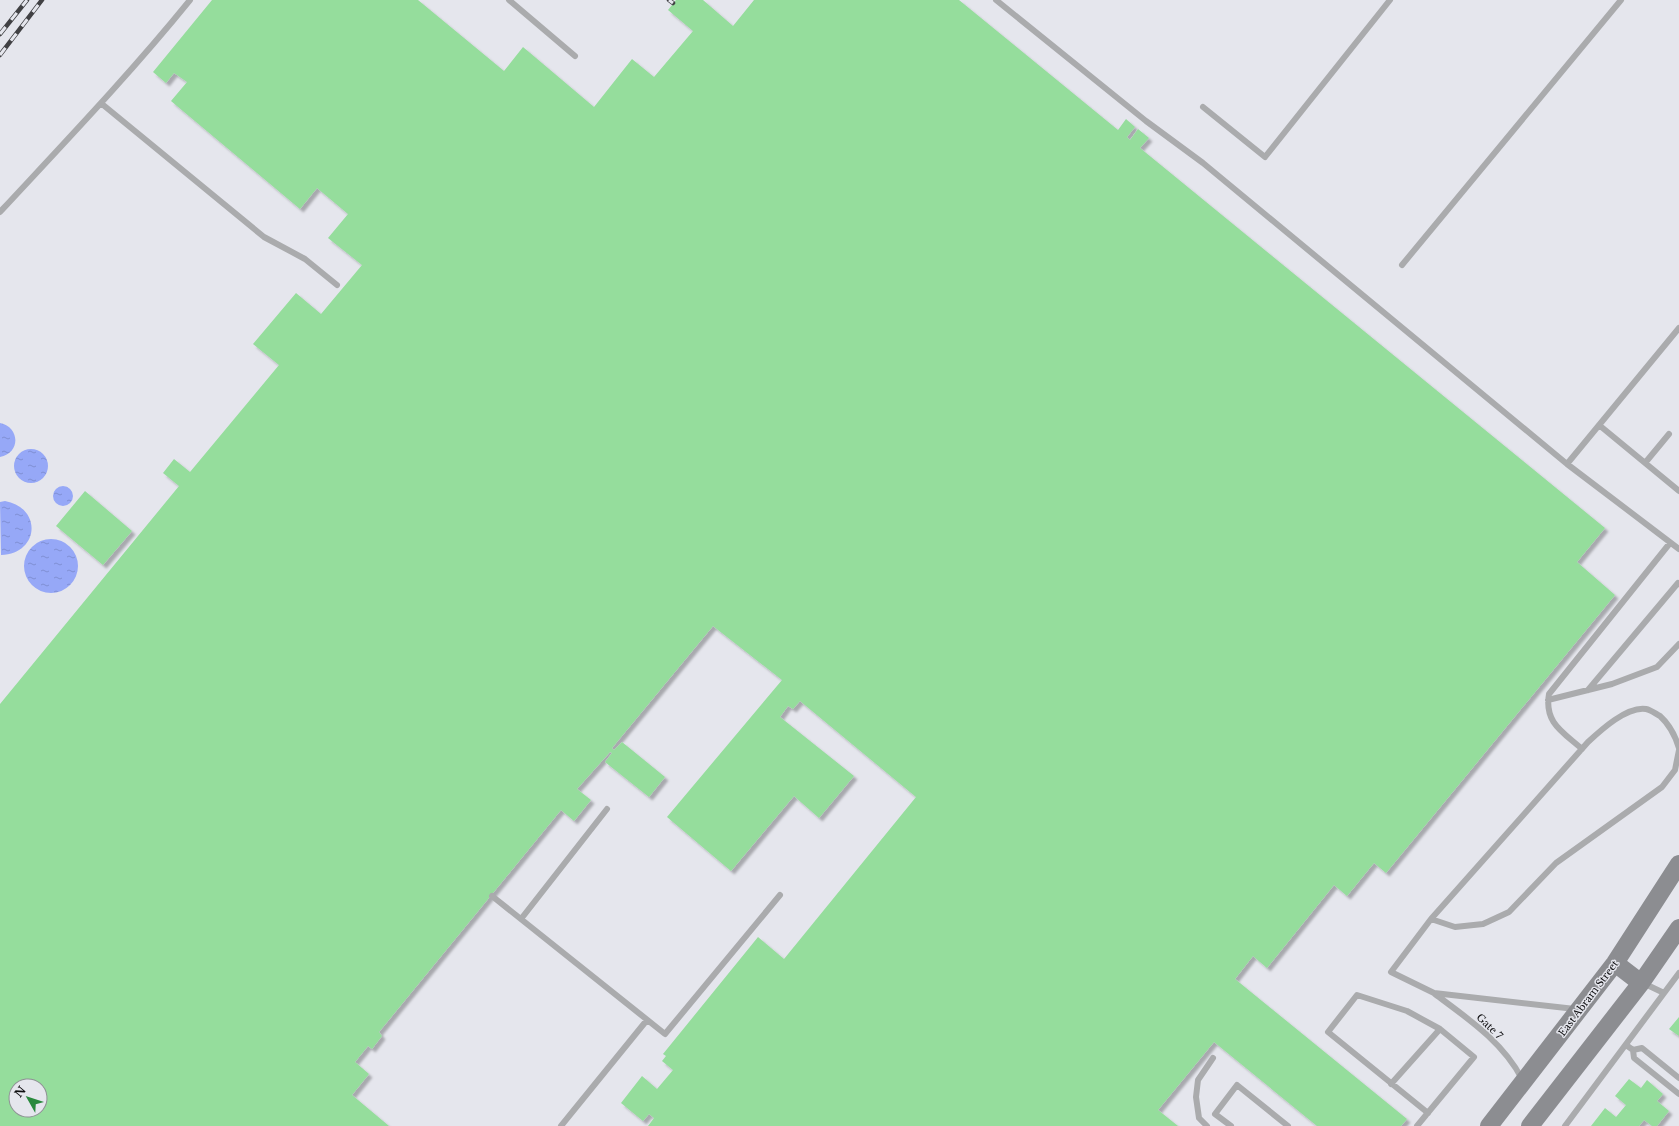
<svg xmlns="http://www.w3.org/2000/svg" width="1679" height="1126" font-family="'Libre Baskerville',serif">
<defs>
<pattern id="water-ripples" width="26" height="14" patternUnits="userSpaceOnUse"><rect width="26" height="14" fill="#96a8f7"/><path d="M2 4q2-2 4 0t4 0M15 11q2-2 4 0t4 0" fill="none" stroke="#808fd3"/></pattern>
<filter id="shadow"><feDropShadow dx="3.5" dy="3.5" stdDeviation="1" flood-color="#0004"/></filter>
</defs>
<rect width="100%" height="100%" fill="#e5e6ed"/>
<path fill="url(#water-ripples)" d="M0 423C20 427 21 453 0 457Z
M14 466a17 17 0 1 1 34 0a17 17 0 1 1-34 0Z
M53 496a10 10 0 1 1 20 0a10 10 0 1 1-20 0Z
M5 501C43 508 39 554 1 555L0 502Z
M24 566a27 27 0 1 1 54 0a27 27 0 1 1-54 0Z"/>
<path fill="#95dd9c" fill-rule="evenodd" filter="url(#shadow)" d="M212 0H418L504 71 523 47 594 107 632 59 654 77 693 31 668 10 676 0H703L733 26 754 0H959L1118 130 1126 119 1135 127 1127 137 1130 140 1138 129 1149 138 1140 148 1605 528 1577 562 1615 595 1386 873 1374 863 1347 896 1334 885 1267 968 1253 956 1235 979 1407 1119 1401 1126H1317L1214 1042 1158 1110 1178 1126H648L654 1118 649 1114 643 1121 621 1103 642 1076 657 1089 673 1070 662 1061 666 1056 663 1054 758 937 784 959 916 797 800 701 793 709 788 706 780 717 854 776 819 818 794 796 731 871 667 817 782 680 713 626 612 748 614 750 622 742 665 777 649 797 605 762 612 753 610 752 577 789 591 800 574 821 561 810 379 1032 382 1036 372 1049 368 1046 355 1062 369 1074 352 1095 389 1126H0V704L179 486 163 473 174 459 190 472 279 365 253 344 296 293 321 314 362 265 328 238 348 214 317 188 300 209 171 101 187 82 174 73 166 83 153 72ZM16 1086H40V1110H16Z
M85 491 132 531 103 565 56 526Z
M1679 1017V1036L1669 1029Z
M1629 1079 1641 1088 1647 1080 1663 1094 1657 1101 1669 1111 1657 1126H1652L1644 1120 1639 1126H1591L1605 1108 1616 1117 1626 1105 1615 1096Z"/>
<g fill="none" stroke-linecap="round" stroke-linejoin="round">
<path stroke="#aaabad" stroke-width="6" d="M509 0 575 56
M996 0 1146 121 1203 163 1567 464 1679 549
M102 104 264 237 305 259 337 285
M1203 107 1265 157 1390 0
M0 212C65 142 130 74 190 0
M1402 265 1621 0
M1599 425 1679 491
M1645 463 1669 434
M1567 464 1679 328
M1588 690 1678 583 1679 584
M1548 700 1612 684 1657 667 1679 644
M1582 749C1563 732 1544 723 1549 694L1670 543
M492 896 665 1034 780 895
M521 919 607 809
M1431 919 1455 927 1483 924 1509 912 1556 863 1662 787 1675 770 1679 750
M1643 983 1664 993
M1435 994C1467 1018 1503 1042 1522 1079
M1575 1009 1434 993 1391 972 1431 919 1588 742C1601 730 1627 706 1646 709 1651 710 1656 714 1660 716 1670 725 1675 735 1679 748
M1626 1045 1633 1050 1634 1058 1679 1094
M1633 1050 1642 1048 1679 1078
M1391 1084 1440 1029
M561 1126 647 1020
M1207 1126 1199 1118 1196 1097 1198 1080 1213 1058
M1231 1126 1215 1114 1237 1085 1288 1126
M1417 1126 1474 1057 1440 1029 1407 1011 1357 995 1328 1032 1428 1113
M1565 1126 1679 973"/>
<path stroke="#8c8d91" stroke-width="18" d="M1615 963 1641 983
M1489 1126 1615 963 1679 864
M1530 1126 1641 983 1679 928"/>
<g stroke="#414144" stroke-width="4.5">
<path id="rail" d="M669 0 673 3
M0 34 27 0
M0 55 42 0"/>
</g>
<use href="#rail" stroke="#e5e6ed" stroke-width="3" stroke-dasharray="9" stroke-linecap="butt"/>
</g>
<g text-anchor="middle" stroke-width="3" stroke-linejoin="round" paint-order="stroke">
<g font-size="10" fill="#0e0e10" stroke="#e5e6ed">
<text transform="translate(1588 998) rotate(-53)" y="4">East Abram Street</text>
<text transform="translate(1490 1026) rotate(44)" y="4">Gate 7</text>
</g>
</g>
<g transform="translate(28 1098) rotate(309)"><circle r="19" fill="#e5e6ed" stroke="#8f9095"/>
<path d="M0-3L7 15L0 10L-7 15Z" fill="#29893d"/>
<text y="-6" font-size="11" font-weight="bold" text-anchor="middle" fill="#0e0e10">N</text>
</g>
</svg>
